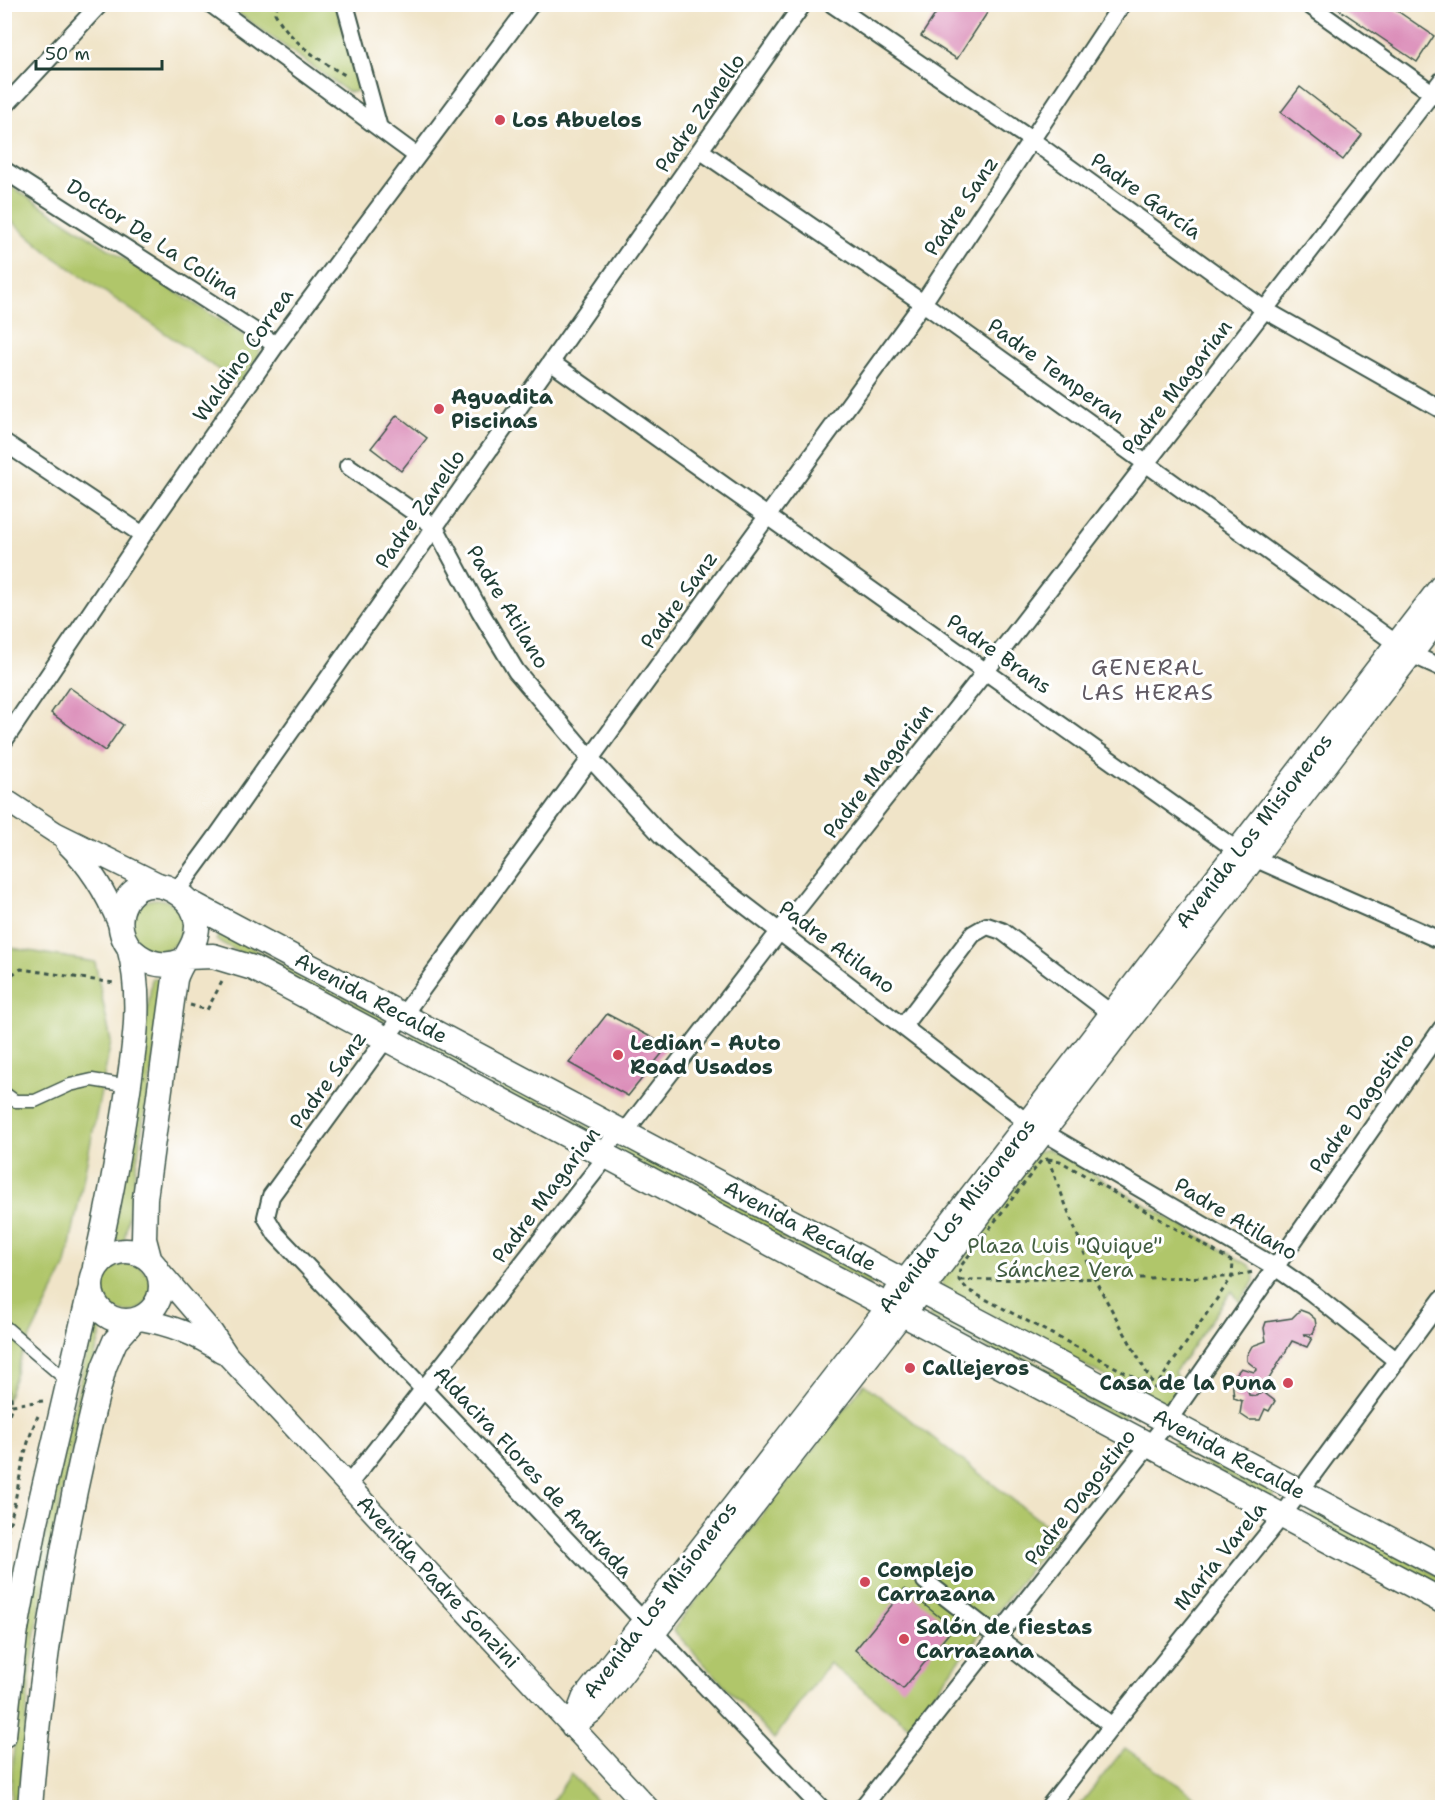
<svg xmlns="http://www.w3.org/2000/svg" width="1447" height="1812" font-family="'Shantell Sans',sans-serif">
<rect width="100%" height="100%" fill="#fff"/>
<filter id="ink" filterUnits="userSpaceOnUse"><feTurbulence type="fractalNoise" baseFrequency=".0167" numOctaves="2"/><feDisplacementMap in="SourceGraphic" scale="12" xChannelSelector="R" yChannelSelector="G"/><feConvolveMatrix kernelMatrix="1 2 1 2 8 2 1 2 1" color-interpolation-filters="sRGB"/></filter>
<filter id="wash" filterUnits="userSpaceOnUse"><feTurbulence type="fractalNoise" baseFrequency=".008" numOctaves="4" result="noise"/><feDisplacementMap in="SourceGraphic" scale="24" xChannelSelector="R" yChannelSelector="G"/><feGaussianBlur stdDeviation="1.35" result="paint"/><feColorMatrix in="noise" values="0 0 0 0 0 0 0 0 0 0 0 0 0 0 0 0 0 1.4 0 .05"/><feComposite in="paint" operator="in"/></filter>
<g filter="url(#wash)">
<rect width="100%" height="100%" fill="#f0e4c8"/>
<path fill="#b0c66b" stroke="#688250" stroke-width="1.5" d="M227 5H336L359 88 355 92H348Z
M4 182 256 343 260 349 258 358 238 383 51 255 5 216Z
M131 925a26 26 0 1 1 52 0a26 26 0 1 1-52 0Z
M221 931 386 1019 378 1026 216 940Z
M5 947 95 962 111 1042 66 1265 22 1354 5 1406Z
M152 978 166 980 124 1242 113 1239 135 1103Z
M413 1033 603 1133 597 1141 409 1041Z
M618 1143H623L876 1275 870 1285 616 1152Z
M1047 1149 1055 1152 1249 1265 1254 1272V1281L1240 1302 1232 1291 1174 1373 1182 1384C1174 1395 1171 1404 1156 1403L949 1294 942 1286V1275L1037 1152Z
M103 1288a24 24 0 1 1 48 0a24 24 0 1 1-48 0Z
M935 1308 1128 1412 1121 1420 929 1317Z
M97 1318 104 1322C77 1422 53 1523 37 1626 28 1686 23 1747 19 1807L10 1808 15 1729 28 1622 42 1548 85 1358Z
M864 1384 1057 1534 909 1726 829 1663 774 1739 673 1630Z
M1178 1438 1277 1492 1270 1499 1170 1445Z
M1315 1510 1442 1578V1591L1310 1520Z
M1125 1748 1210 1807H1078Z
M571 1774 602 1807H549Z"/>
<g id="blocks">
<path fill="#dc8fba" d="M942 4H993L957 59 921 36Z
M1331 4H1387L1434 36 1417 62Z
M1300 87 1362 135 1343 160 1281 112Z
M397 415 427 438 401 471 371 448Z
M69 687 123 725 105 751 51 713Z
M607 1014 668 1046 628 1096 569 1063Z
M1300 1310 1308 1313 1315 1319 1316 1325 1313 1334H1303L1312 1338 1307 1347 1292 1341 1269 1379 1247 1388 1249 1395 1256 1396 1263 1392 1275 1401 1269 1411 1265 1409 1260 1420H1249L1240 1414 1242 1401 1234 1398 1232 1379 1241 1368 1254 1372 1257 1369 1247 1361V1355L1252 1346 1266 1341 1264 1328 1266 1322 1292 1318Z
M905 1589 953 1628 903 1689 855 1650Z"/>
</g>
</g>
<g filter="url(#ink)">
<use href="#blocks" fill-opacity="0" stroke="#3e564a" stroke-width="1.5"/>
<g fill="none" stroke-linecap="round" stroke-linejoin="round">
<g stroke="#3e564a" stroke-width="15">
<path id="pedestrian" d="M4 1093 15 1101H35L70 1085 92 1080 129 1086
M4 1326 69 1382"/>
</g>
<g stroke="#3e564a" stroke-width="20">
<path id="minor" d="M211 4 417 156
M345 4 379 128
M832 4 1033 141 1265 310 1442 410
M1308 4 1442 100
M4 107 100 4
M701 151 923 303 1397 644 1411 654 1442 668
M4 170 276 345
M552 363 1238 851 1442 941
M4 442 143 535
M348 466 435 527 480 611 516 671 590 758 661 835 702 872 1028 1123 1275 1267 1311 1292 1397 1361
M4 741 143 535 276 345 531 4
M176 892 215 839 803 4
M903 1026 973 934 987 926 1002 931 1112 1014
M348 1485 607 1156 610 1141 625 1132 779 932 985 672 1442 80
M925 1581 1112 1726
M821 1808 276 1234 266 1217 271 1196 923 303 1122 4
M862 1808 1168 1421 1442 1028
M1048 1808 1112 1726 1282 1516 1442 1299"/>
</g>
<g stroke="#3e564a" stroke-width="24">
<path id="tertiary" d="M4 799 56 833 161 885
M67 844C91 867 106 893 119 924
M157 1268 212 1332 228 1356 648 1808
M138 1319C170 1325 195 1334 222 1352
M572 1727 595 1710 903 1314
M572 1727 583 1698 888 1306"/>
</g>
<g stroke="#3e564a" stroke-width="27">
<path id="secondary" d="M189 902 1442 1567
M186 957 213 956 253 968 1442 1601
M91 1286a35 35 0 1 1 70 0a35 35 0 1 1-70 0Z
M149 1258 144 1239 145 1198 175 979C181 959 198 946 197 924 196 910 190 902 179 894 129 860 99 929 139 956 152 965 167 967 182 961
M95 1267C107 1215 117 1163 125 1110 133 1056 144 1001 129 947
M896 1294 1442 586
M912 1302 1442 613
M4 1735 15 1635 35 1526 90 1291
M30 1808C41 1657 66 1513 104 1367L115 1341 133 1321"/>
</g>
<path stroke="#3e564a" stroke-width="3" stroke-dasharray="4.5 4.5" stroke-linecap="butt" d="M278 4 275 13C290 41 319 61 347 76
M4 979 21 969 114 983
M190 1005 207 1010 224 978
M1048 1159 1060 1161 1233 1262 1232 1277 1155 1388 968 1290 959 1280 960 1267 1041 1161Z
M1048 1159 1094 1278 1154 1386
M960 1280 1232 1277 1253 1272
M4 1371 8 1376 12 1405
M4 1431 12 1405 43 1401
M4 1541C19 1500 19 1456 38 1416"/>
<use href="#pedestrian" stroke="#fff" stroke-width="12"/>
<use href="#minor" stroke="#fff" stroke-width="16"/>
<use href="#tertiary" stroke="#fff" stroke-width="21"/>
<use href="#secondary" stroke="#fff" stroke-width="24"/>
</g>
</g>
<g fill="#d1495b" stroke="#fff" stroke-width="2">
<circle cx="500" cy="120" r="6"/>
<circle cx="439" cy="409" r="6"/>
<circle cx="618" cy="1055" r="6"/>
<circle cx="910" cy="1368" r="6"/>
<circle cx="1288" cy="1383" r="6"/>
<circle cx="865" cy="1582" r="6"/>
<circle cx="904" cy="1639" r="6"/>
</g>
<g text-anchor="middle" stroke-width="6" stroke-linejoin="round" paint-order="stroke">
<g font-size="21" fill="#1f3d34" stroke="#fff">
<text transform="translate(700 113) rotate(-55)" y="7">Padre Zanello</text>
<text transform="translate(1146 196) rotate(36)" y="7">Padre García</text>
<text transform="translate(961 206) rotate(-56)" y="7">Padre Sanz</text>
<text transform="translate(153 239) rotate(33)" y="7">Doctor De La Colina</text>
<text transform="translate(243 355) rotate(-55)" y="7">Waldino Correa</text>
<text transform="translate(1056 371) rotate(36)" y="7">Padre Temperan</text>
<text transform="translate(1177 387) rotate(-52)" y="7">Padre Magarian</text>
<text transform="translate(420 509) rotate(-55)" y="7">Padre Zanello</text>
<text transform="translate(679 600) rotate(-54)" y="7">Padre Sanz</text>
<text transform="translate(508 607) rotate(59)" y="7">Padre Atilano</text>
<text transform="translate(999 654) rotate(35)" y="7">Padre Brans</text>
<text transform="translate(878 771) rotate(-52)" y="7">Padre Magarian</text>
<text transform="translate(1254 831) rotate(-52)" y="7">Avenida Los Misioneros</text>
<text transform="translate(837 947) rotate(37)" y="7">Padre Atilano</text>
<text transform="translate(371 998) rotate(28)" y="7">Avenida Recalde</text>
<text transform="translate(328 1080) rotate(-54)" y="7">Padre Sanz</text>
<text transform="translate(1362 1103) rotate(-55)" y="7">Padre Dagostino</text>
<text transform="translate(546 1195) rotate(-53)" y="7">Padre Magarian</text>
<text transform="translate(957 1216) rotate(-52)" y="7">Avenida Los Misioneros</text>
<text transform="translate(1236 1219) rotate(31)" y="7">Padre Atilano</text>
<text transform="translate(800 1226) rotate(28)" y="7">Avenida Recalde</text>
<text transform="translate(1229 1454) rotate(28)" y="7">Avenida Recalde</text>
<text transform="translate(533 1472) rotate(47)" y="7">Aldacira Flores de Andrada</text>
<text transform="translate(1080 1497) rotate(-52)" y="7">Padre Dagostino</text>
<text transform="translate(1220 1556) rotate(-51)" y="7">María Varela</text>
<text transform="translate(438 1582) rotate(47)" y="7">Avenida Padre Sonzini</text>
<text transform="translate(660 1600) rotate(-53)" y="7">Avenida Los Misioneros</text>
</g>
<g font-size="21" font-weight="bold" fill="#1f3d34" stroke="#fff" text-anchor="start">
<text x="512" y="127">Los Abuelos</text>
<text x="451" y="404">Aguadita<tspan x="451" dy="24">Piscinas</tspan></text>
<text x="630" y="1050">Ledian - Auto<tspan x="630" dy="24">Road Usados</tspan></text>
<text x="922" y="1375">Callejeros</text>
<text x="1276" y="1390" text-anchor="end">Casa de la Puna</text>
<text x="877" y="1577">Complejo<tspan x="877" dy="24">Carrazana</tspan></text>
<text x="916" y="1634">Salón de fiestas<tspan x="916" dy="24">Carrazana</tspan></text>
</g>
<g font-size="21" fill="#435f42" stroke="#fff">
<text x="1065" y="1253">Plaza Luis "Quique"<tspan x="1065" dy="24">Sánchez Vera</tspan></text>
</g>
<g font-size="22" letter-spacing="1.5" fill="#615a63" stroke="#fff">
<text x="1148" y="675">GENERAL<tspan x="1148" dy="25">LAS HERAS</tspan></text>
</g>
</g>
<rect width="1447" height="1812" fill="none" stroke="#fff" stroke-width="24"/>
<path d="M36 60v9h126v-9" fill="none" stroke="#1f3d34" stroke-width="3"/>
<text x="45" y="60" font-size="18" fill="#1f3d34" stroke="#ffffff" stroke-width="4.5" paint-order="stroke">50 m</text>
</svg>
